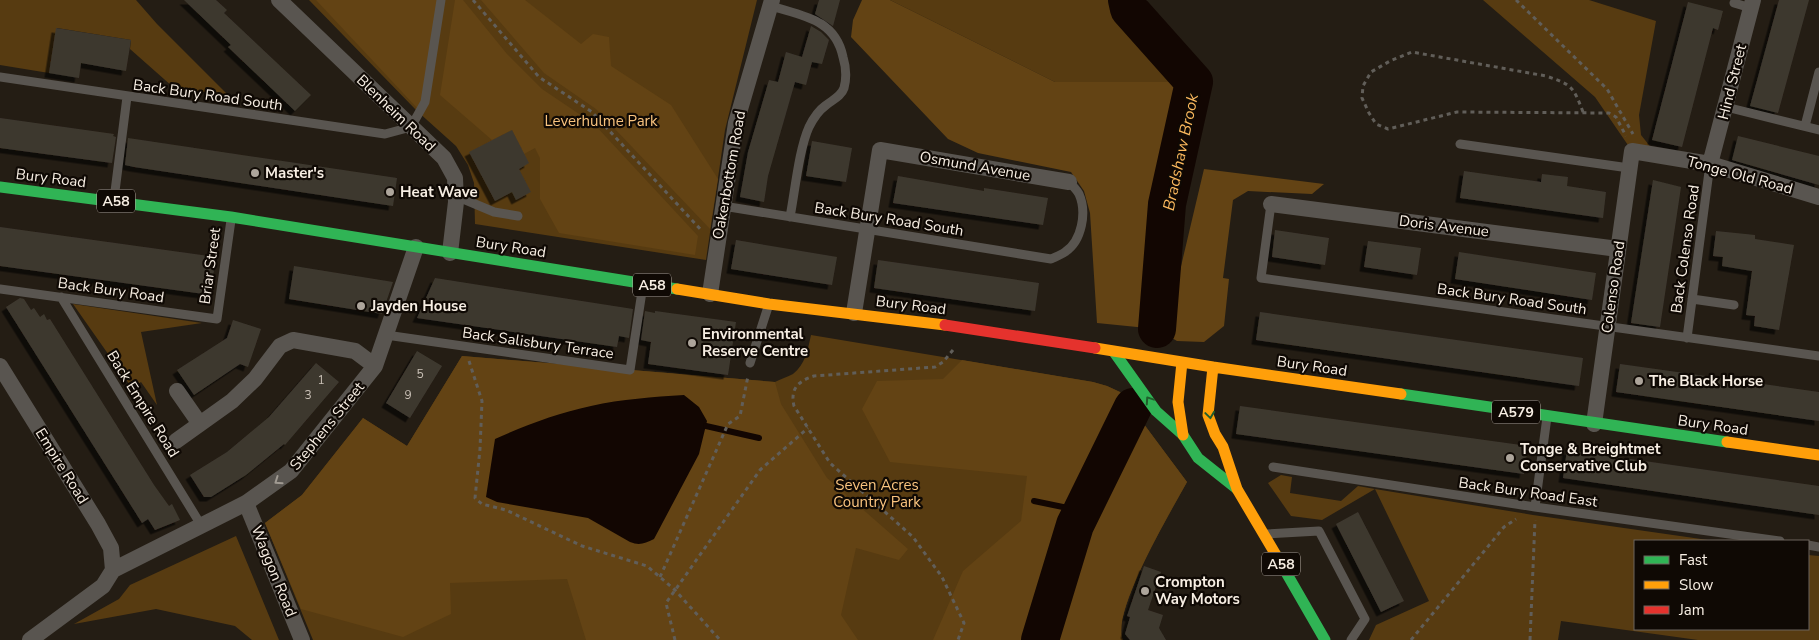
<svg xmlns="http://www.w3.org/2000/svg" width="1819" height="640" font-family="'Nunito Sans',sans-serif">
<defs>
<filter id="shadow"><feDropShadow dx="-4.5" dy="4.5" stdDeviation="0" flood-color="#0009"/></filter>
</defs>
<rect width="100%" height="100%" fill="#241d14"/>
<path fill="#573b11" d="M0 0H136L157 24 229 96 173 87 130 49 131 40 57 28 49 73 0 65Z
M309 0H757L725 130 706 260 475 224 474 183 468 165 456 146 417 111Z
M890 0H1127L1129 9 1194 82H1055Z
M1483 0H1589L1656 21 1639 115 1641 135 1657 155 1632 151 1595 97Z
M73 304 202 323 141 332 157 405 141 382 132 388Z
M811 335 1093 382 1107 386 1120 392 1187 482C1172 510 1110 613 1123 640H313L265 523 302 495 363 418 407 446 462 356 775 382C780 379 788 377 793 374 805 365 808 349 811 335Z
M1281 475 1292 477 1290 493 1341 501 1358 486 1375 489 1533 515 1715 541H1635V629H1808V555L1819 556V640H1698L1561 621 1558 640H1369L1376 625 1429 601 1375 489 1322 520 1291 516 1268 483Z
M236 536 279 640H252L235 626 156 609 74 624 119 599 130 585Z"/>
<path fill="#634314" d="M316 0H441L425 102 418 109Z
M455 0H463L507 54 542 89 594 124 698 236 695 255 559 233 540 199V158L535 148 524 154 512 130 492 140 440 95Z
M481 0H525L581 44 593 34 609 37 611 66 671 105 718 179 710 229 596 109 544 73Z
M862 0H890L1055 82H1194L1167 204 1157 329 1097 323 1090 213 1084 191 1071 172 978 153 948 139 851 37 853 20Z
M1204 169 1324 184 1312 194 1248 191 1233 200 1223 278 1229 279 1224 326 1204 342 1177 341 1165 334Z
M462 356 775 382 781 404 827 478 908 549 899 560 856 548 841 615 858 640H586L567 579 450 583 451 614 403 637 301 609 265 523 302 495 363 418 407 446Z
M962 360 1093 382 1107 386 1120 392 1187 482C1172 509 1110 613 1123 640H933L963 571 1021 521 1027 476 890 462 862 409 877 381 943 379Z"/>
<path fill="#120602" d="M684 395 699 407 707 421 699 454 654 539C645 543 640 546 630 542L588 518 497 502 486 497 495 439C526 425 558 413 591 406 622 399 653 397 684 395Z"/>
<g fill="none" stroke-linecap="round" stroke-linejoin="round">
<path stroke="#120602" stroke-width="6" d="M706 426 759 438
M1034 501 1082 511"/>
<path stroke="#120602" stroke-width="38" d="M1127 0 1129 9 1194 82 1167 204 1157 329
M1040 640 1075 525 1133 407"/>
</g>
<path fill="#3e382f" filter="url(#shadow)" d="M184 0H216L227 10 224 13 311 95 295 111 228 47 231 45Z
M819 0H840L833 26 815 14Z
M1779 0H1809L1778 113 1750 106Z
M1688 2 1723 11 1718 30 1713 28 1682 147 1652 140Z
M811 26 821 32 829 40 822 64 812 62 806 85 795 82 768 176 764 202 740 197 748 152 769 80 778 82 786 52 802 57Z
M56 28 131 40 126 71 81 63 79 78 49 73Z
M0 118 114 134 113 136 116 137 112 163 0 148Z
M512 130 529 163 519 169 531 192 516 200 512 192 495 201 469 152Z
M1738 136 1819 156V185L1732 160Z
M128 138 397 178 393 206 134 167 125 165Z
M812 141 852 148 846 182 806 176Z
M1464 171 1541 182 1542 174 1568 177 1567 186 1606 192 1603 218 1460 198Z
M898 176 984 191V188L1048 198 1043 225 893 203Z
M1653 180 1681 187 1660 327 1631 323Z
M0 227 216 257 212 283 206 282 204 294 0 266Z
M1275 230 1329 238 1325 265 1272 257Z
M1716 231 1755 235V239L1794 245 1779 330 1754 326 1755 316 1746 315 1752 271 1722 266 1723 257 1713 256Z
M736 240 837 257 832 285 731 269Z
M1368 241 1421 248 1417 275 1364 267Z
M1459 252 1596 273 1592 300 1455 279Z
M878 260 1039 283 1035 311 874 288Z
M294 266 393 282 382 314 289 299Z
M435 278 633 309 629 338 619 336 617 347 417 318Z
M20 298 24 299 31 310 34 308 40 317 44 314 47 320 50 319 154 485 169 506 172 504 180 520 155 530 148 519 142 523 6 307Z
M645 311 655 313V311L736 322 728 375 648 364 651 342 641 340Z
M1260 312 1583 358 1579 386 1256 340Z
M233 320 261 329 248 367 240 364 194 395 177 370 227 338Z
M417 351 442 366 410 418 386 403Z
M316 363 339 382 326 397 285 445 284 444 246 475 211 497H204L190 475 227 452 269 417Z
M1620 364 1819 392V421L1616 392Z
M1240 406 1528 446 1524 474 1236 434Z
M1567 450 1819 486V515L1563 478Z
M1358 512 1404 601 1381 612 1336 524Z
M1144 566 1161 572 1148 610 1163 615 1159 628 1166 640H1130L1125 634 1130 617 1127 616Z"/>
<g fill="none" stroke-linecap="round" stroke-linejoin="round">
<path stroke="#615e59" stroke-width="3" stroke-dasharray="4 4" stroke-linecap="butt" d="M473 0 539 77 592 112 702 231
M1516 0 1607 89 1633 134
M1583 112C1573 86 1572 85 1546 76L1412 52 1390 61 1371 72 1363 86 1362 98 1369 113 1376 124 1388 129 1457 112 1609 113 1616 117 1626 136
M953 350 943 362 935 367 814 376C798 381 790 389 794 406L830 463 913 537 942 577 964 623 958 640
M469 361 482 401 480 449 475 498 482 504 506 510 582 546 647 566 675 590 720 640
M660 577 728 424 740 416 748 376
M675 640 666 603 760 470 808 428
M1411 640 1504 527 1516 519
M1530 640 1535 520"/>
<path stroke="#595550" stroke-width="9" d="M1734 3 1751 8
M771 6C803 16 835 19 843 57 846 67 847 77 844 88 841 97 832 100 825 106 818 111 813 119 809 127 799 149 795 191 790 217
M0 77 385 134 411 127 425 102 441 0
M1726 107 1819 130
M1805 126 1819 72
M1460 144 1629 168
M456 196 494 212 518 216
M114 199 127 97
M1271 204 1261 278 1819 356
M723 206 1051 259C1055 257 1061 255 1065 252 1082 241 1087 212 1079 194 1077 190 1073 186 1069 182
M0 289 217 319 231 220
M61 297 201 525
M1692 299 1734 305
M386 335 630 370 643 285
M1687 338 1710 164
M750 363 768 307
M1273 467 1535 507 1780 541
M1535 507 1547 417
M1267 534 1319 531 1365 619 1351 640
M1808 545 1819 547"/>
<path stroke="#595550" stroke-width="16" d="M279 0 444 158 455 178 456 202 450 253
M1710 164 1753 0
M1271 204 1618 249
M710 294 736 123 772 0
M854 313 880 150 1069 182
M0 366 98 524 111 548 113 570
M177 391 200 424
M1594 424 1632 151 1710 164 1819 197
M176 441 232 401 255 379 280 346 293 340 355 351 375 366
M246 503 302 640
M30 640 103 586 113 570 246 503 291 471 375 366 416 247"/>
<path stroke="#30b455" stroke-width="11" d="M0 187 231 217 677 289
M1114 352 1156 411 1183 435 1198 458 1237 489
M1401 394 1727 442
M1276 555 1325 640"/>
<path stroke="#ff9f0a" stroke-width="11" d="M677 289 769 304 945 325
M1095 348 1213 367 1208 415 1215 434 1223 447 1237 489 1276 555
M1182 362 1178 402 1183 435
M1213 367 1401 394
M1727 442 1819 455"/>
<path stroke="#e5322d" stroke-width="11" d="M945 325 1095 348"/>
</g>
<defs><path id="oneway-chevron" d="M-2-3.5L2.5 0L-2 3.5" fill="none" stroke-width="1.6" stroke-linecap="round" stroke-linejoin="round" transform="scale(1.25)"/></defs>
<g stroke="#205e2c">
<use href="#oneway-chevron" transform="translate(1149 400) rotate(-124)"/>
<use href="#oneway-chevron" transform="translate(1210 415) rotate(82)"/>
</g>
<use stroke="#a09a92" href="#oneway-chevron" transform="translate(278 481) rotate(145)"/>
<g fill="#ada59b" stroke="#0f0904" stroke-width="2">
<circle cx="255" cy="173" r="5"/>
<circle cx="390" cy="192" r="5"/>
<circle cx="361" cy="306" r="5"/>
<circle cx="692" cy="343" r="5"/>
<circle cx="1639" cy="381" r="5"/>
<circle cx="1510" cy="458" r="5"/>
<circle cx="1145" cy="591" r="5"/>
</g>
<g text-anchor="middle" stroke-width="4.5" stroke-linejoin="round" paint-order="stroke">
<g font-size="12" fill="#c9c0b6">
<text x="420" y="378">5</text>
<text x="321" y="384">1</text>
<text x="308" y="399">3</text>
<text x="408" y="399">9</text>
</g>
<g fill="#0f0904" stroke="#b1a9a0" stroke-width="1">
<rect x="97" y="189.5" width="38" height="23" rx="4"/>
<rect x="633" y="273.5" width="38" height="23" rx="4"/>
<rect x="1492" y="400.5" width="48" height="23" rx="4"/>
<rect x="1262" y="552.5" width="38" height="23" rx="4"/>
</g>
<g font-size="14" font-weight="bold" fill="#f7eee3">
<text x="116" y="206">A58</text>
<text x="652" y="290">A58</text>
<text x="1516" y="417">A579</text>
<text x="1281" y="569">A58</text>
</g>
<g font-size="15" fill="#f7eee3" stroke="#0f0904">
<text transform="translate(1732 82) rotate(-76)" y="5">Hind Street</text>
<text transform="translate(208 95) rotate(8)" y="5">Back Bury Road South</text>
<text transform="translate(396 113) rotate(44)" y="5">Blenheim Road</text>
<text transform="translate(975 166) rotate(10)" y="5">Osmund Avenue</text>
<text transform="translate(729 175) rotate(-80)" y="5">Oakenbottom Road</text>
<text transform="translate(1740 175) rotate(15)" y="5">Tonge Old Road</text>
<text transform="translate(51 178) rotate(7)" y="5">Bury Road</text>
<text transform="translate(889 219) rotate(9)" y="5">Back Bury Road South</text>
<text transform="translate(1444 226) rotate(7)" y="5">Doris Avenue</text>
<text transform="translate(511 247) rotate(9)" y="5">Bury Road</text>
<text transform="translate(1685 249) rotate(-82)" y="5">Back Colenso Road</text>
<text transform="translate(210 266) rotate(-82)" y="5">Briar Street</text>
<text transform="translate(1613 287) rotate(-82)" y="5">Colenso Road</text>
<text transform="translate(111 290) rotate(8)" y="5">Back Bury Road</text>
<text transform="translate(1512 299) rotate(8)" y="5">Back Bury Road South</text>
<text transform="translate(911 305) rotate(7)" y="5">Bury Road</text>
<text transform="translate(538 343) rotate(8)" y="5">Back Salisbury Terrace</text>
<text transform="translate(1312 366) rotate(8)" y="5">Bury Road</text>
<text transform="translate(143 404) rotate(58)" y="5">Back Empire Road</text>
<text transform="translate(1713 425) rotate(8)" y="5">Bury Road</text>
<text transform="translate(327 426) rotate(-51)" y="5">Stephens Street</text>
<text transform="translate(62 466) rotate(58)" y="5">Empire Road</text>
<text transform="translate(1528 492) rotate(8)" y="5">Back Bury Road East</text>
<text transform="translate(274 571) rotate(68)" y="5">Waggon Road</text>
</g>
<g font-size="15" fill="#fac47f" stroke="#0f0904">
<text x="601" y="126">Leverhulme Park</text>
<text x="877" y="490">Seven Acres<tspan x="877" dy="17">Country Park</tspan></text>
</g>
<g font-size="15" font-weight="bold" fill="#f7eee3" stroke="#0f0904" text-anchor="start">
<text x="265" y="178">Master's</text>
<text x="400" y="197">Heat Wave</text>
<text x="371" y="311">Jayden House</text>
<text x="702" y="339">Environmental<tspan x="702" dy="17">Reserve Centre</tspan></text>
<text x="1649" y="386">The Black Horse</text>
<text x="1520" y="454">Tonge &amp; Breightmet<tspan x="1520" dy="17">Conservative Club</tspan></text>
<text x="1155" y="587">Crompton<tspan x="1155" dy="17">Way Motors</tspan></text>
</g>
<g font-size="16" font-style="italic" fill="#fcb95e" stroke="#0f0904">
<text transform="translate(1180 152) rotate(-78)" y="6">Bradshaw Brook</text>
</g>
</g>
<rect x="1634" y="540" width="175" height="90" fill="#0f0904" stroke="#6c655d"/>
<rect x="1644" y="556" width="25" height="8" fill="#30b455" stroke="#6c655d"/>
<text x="1679" y="565" font-size="15" fill="#f7eee3">Fast</text>
<rect x="1644" y="581" width="25" height="8" fill="#ff9f0a" stroke="#6c655d"/>
<text x="1679" y="590" font-size="15" fill="#f7eee3">Slow</text>
<rect x="1644" y="606" width="25" height="8" fill="#e5322d" stroke="#6c655d"/>
<text x="1679" y="615" font-size="15" fill="#f7eee3">Jam</text>
</svg>
